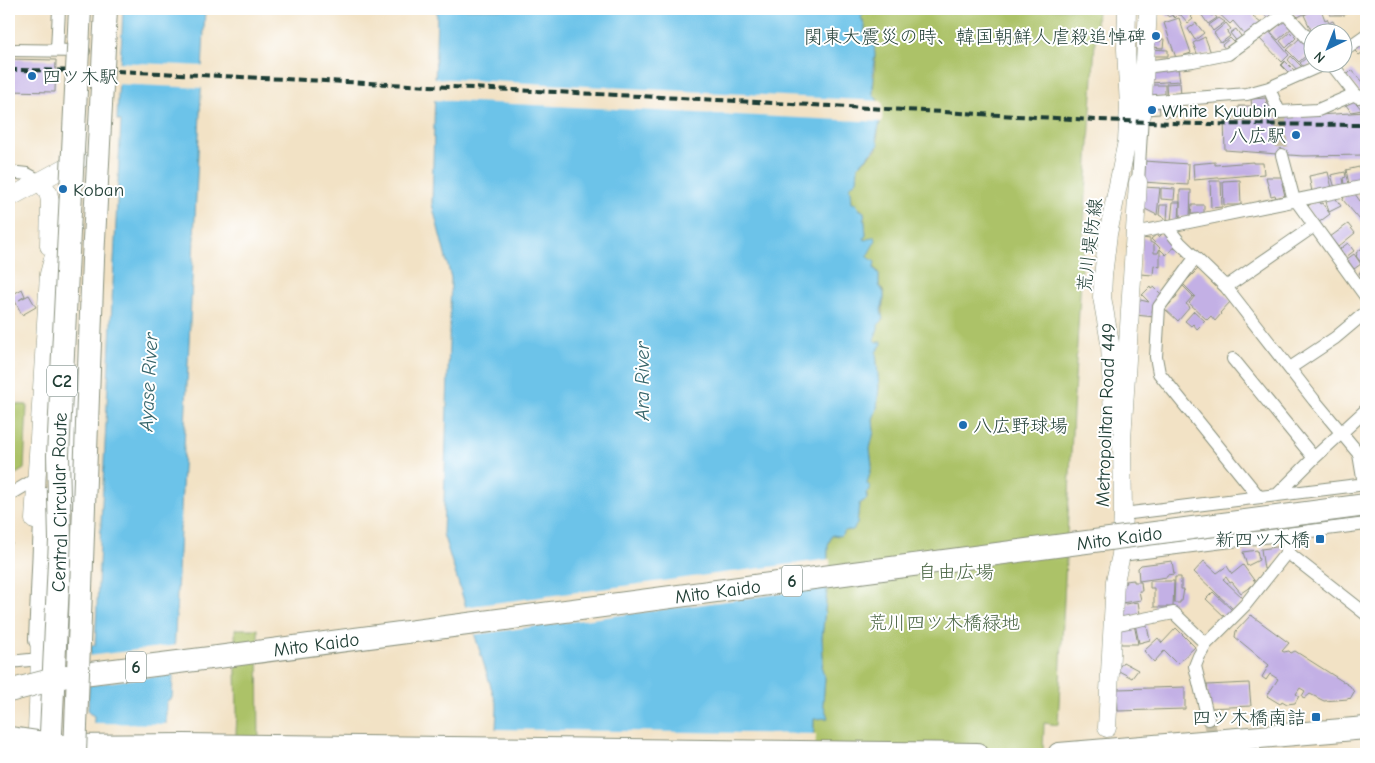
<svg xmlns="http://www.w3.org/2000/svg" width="1375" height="763" font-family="'Comic Neue','Klee One',sans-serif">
<rect width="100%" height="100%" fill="#fff"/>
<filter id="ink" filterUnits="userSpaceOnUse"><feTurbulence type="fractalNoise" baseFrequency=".02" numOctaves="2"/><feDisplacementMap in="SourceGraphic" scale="10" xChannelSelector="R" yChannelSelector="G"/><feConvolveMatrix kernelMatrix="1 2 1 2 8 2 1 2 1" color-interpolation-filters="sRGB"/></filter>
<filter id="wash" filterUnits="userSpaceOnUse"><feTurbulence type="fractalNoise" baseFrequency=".0096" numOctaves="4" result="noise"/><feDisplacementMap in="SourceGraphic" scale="20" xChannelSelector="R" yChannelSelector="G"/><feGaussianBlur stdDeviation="1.12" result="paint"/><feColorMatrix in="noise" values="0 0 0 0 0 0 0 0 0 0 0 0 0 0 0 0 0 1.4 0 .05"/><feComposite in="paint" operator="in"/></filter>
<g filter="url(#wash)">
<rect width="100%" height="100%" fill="#f2e2c5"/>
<path fill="#acc267" stroke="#66804e" d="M865 9H1097L1073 412 1058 725 1044 723 1043 754H813L814 719 828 718 823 703 825 678 822 669 823 657 822 638 827 591 828 545 832 535 845 531 857 524 859 504 867 499V484L872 465 870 449 874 431 873 419 877 408 879 387 876 352 881 342H876L874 340 878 328 877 325 883 320C879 306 890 295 879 285V274L867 256 866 240 864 238 866 235 864 212 852 203 851 191 848 187 857 180 858 166 877 149C876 137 883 110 878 100 877 98 874 97 873 94 874 80 876 59 874 45H867L866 38 864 37 865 26 861 17 866 12Z
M9 368H12L9 404 27 405 24 469 9 478Z
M235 629H258L259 754H235L237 713Z"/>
<path fill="#6cc3e9" stroke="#46808e" d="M123 9H205L172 698 167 701 166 704V754H93L94 716 89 713 88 709 91 645H95L121 121 117 120C118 83 122 46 123 9Z
M437 9H865L866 12 861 17 865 26 864 37H866L867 45H874L875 55 873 67V94L880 104V122L876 138 879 145 858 166 857 180 849 187 851 191 852 203 856 204 859 209 864 212 866 235 864 239 866 240 872 237H875L876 240 867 256 875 262 874 268 879 274V285L884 293V299L881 310 883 320 878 325V328L874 340 876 342H882V344L876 352 879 387 877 408 873 419 874 431 870 449 872 465 867 484 870 486V490L866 493 867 499 859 504 857 524 853 530 845 531 840 536 832 535 828 545 827 591 822 638 823 657 822 669 825 678 823 703 828 718 814 719 813 754H495L497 706 443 534 451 278 432 204Z"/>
<path fill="#f2e2c5" d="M118 62 204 66 203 88 115 84Z
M433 78 881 101 883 104 882 122 432 100Z
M830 559V587L472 635 463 607Z
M177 645 175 674 86 685 88 656Z
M91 723 169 724 168 754H90Z
M494 729 816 734 815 754H493Z"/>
<g id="blocks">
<path fill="#c3b0e5" d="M1166 9H1186L1193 15 1191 17 1193 19 1188 23 1181 15H1178L1175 18 1172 15 1169 17 1164 13 1167 10Z
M1210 9H1248L1255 15 1253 17 1261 23 1254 31 1251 29 1245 35 1233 21 1230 24 1215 10 1213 12Z
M1260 9H1280L1268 19Z
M1293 9H1306V13L1298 17 1292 12Z
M1316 9H1322L1323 11 1322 12 1325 20 1327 19 1329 23 1333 21 1336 27 1324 32H1320L1318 29 1312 32 1304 15Z
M1329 9H1345V15H1330Z
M1206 11 1212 16 1214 14 1217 18 1208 24 1201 14Z
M1179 18 1191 53 1176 58 1164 23Z
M1219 18 1225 22 1213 31 1209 25Z
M1284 20 1292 28 1278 40 1271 32Z
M1196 23 1204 33 1195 40 1188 29Z
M1226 23 1231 29 1227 32 1230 36 1221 43 1214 33Z
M1236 29 1243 39 1238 43 1230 33Z
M1268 30 1289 55 1282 62 1259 38Z
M1290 32 1296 38 1286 48 1280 41Z
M1205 37 1211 53 1198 56 1193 43Z
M1230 38 1235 43 1227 51 1222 45Z
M1300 38 1312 50 1299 62 1287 50Z
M1161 39H1164L1163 48 1151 47V41H1161Z
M1366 42V59L1362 53 1359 55 1355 51Z
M1150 49 1168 50V56H1150Z
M1312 53V62L1305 69 1300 63Z
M1291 56 1302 67 1298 71 1288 60Z
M9 59 56 60 55 92 9 91Z
M1285 61 1295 71 1291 75 1281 65Z
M1178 69 1180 81 1150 83V70Z
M1352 70 1366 87V91L1360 92 1346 76Z
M1180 83 1181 95 1167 96 1166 84Z
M1152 85H1165V97H1150Z
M1266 98 1267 105 1272 104V113L1253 115 1251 99Z
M1353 99 1362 110 1351 112 1346 105Z
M1179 105 1180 116 1165 117V106Z
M1159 106 1160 114 1148 115 1147 107Z
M1239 106H1250V117H1235V108H1239Z
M1366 112V155L1303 156 1225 150 1224 121Z
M1144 161 1189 164 1188 185 1143 182Z
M1215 162V165L1253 162V163H1263L1264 174 1194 180 1193 164Z
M1359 167 1362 181 1349 184 1346 170Z
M1328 172 1332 188 1312 192 1309 176Z
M1345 172 1346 177 1343 178 1344 184 1343 186 1335 188 1331 175Z
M1266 177H1283L1284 183H1282L1285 196 1276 198 1275 195 1271 196Z
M1240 180 1241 205H1224L1223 181Z
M1210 181H1221L1222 207 1211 208Z
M1143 187 1160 188 1157 215 1141 207Z
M1161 188 1175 189 1174 200 1161 199Z
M1180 190H1191L1190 217H1180Z
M1355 194 1360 201 1365 197 1366 198V227L1343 200 1344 196Z
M1334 196 1341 206 1329 212 1325 198Z
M1318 201 1320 204 1322 203 1330 214 1318 223 1306 207 1314 202 1315 203Z
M1173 202H1180L1179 219 1171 221Z
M1160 205H1168L1167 220 1159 215Z
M1192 205H1204V214H1191Z
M1348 224 1355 233 1338 247 1330 237Z
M1164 232 1177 245 1166 255 1160 249V267L1154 265 1153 275 1140 274 1142 238 1150 239V242L1154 244V253H1158L1160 248 1151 239 1157 234 1159 237Z
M1348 243 1354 251 1346 257 1340 249Z
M1366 245V263L1363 265 1356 256 1357 255 1356 253Z
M1354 254 1361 264 1354 269 1347 259Z
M1366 265V283L1359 273Z
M1198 269 1231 301 1220 313 1221 314 1215 321 1211 316 1207 320 1189 303 1195 296 1183 284Z
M1183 286 1193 296 1186 304 1190 307 1178 321 1165 309 1177 296 1176 294Z
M1150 287 1151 289 1154 287 1163 296 1153 305 1152 312H1155V317L1135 315 1136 299 1149 302 1142 295Z
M22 289 25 296 19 300 29 295 36 307 22 315 15 301 13 302 10 296Z
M1194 311 1205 321 1197 329 1193 324 1191 326 1185 321Z
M9 514 12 519V544L9 546Z
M1284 546 1268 569H1264L1261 549Z
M1257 550 1259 560 1247 566 1243 552Z
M1172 561 1174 574 1167 575V577L1139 581 1138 568 1141 565Z
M1204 561 1217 573 1227 566 1232 574 1243 565 1256 583 1241 593 1232 582 1230 583 1226 577 1223 579 1244 599 1234 610 1194 572Z
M1175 577H1181V589H1184L1182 601H1180V603H1174Z
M1134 580V582H1141L1142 591H1139L1141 600 1121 603 1120 584 1126 583 1125 581Z
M1150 581H1174L1173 607H1154V588H1150Z
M1213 592 1233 611 1226 618 1206 599Z
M1138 602 1140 614 1120 619 1119 605Z
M1251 615 1289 643 1282 651 1284 652 1289 651 1291 653 1295 651 1350 686 1354 692 1350 699 1349 698 1348 699 1324 701 1310 694 1304 699 1302 696 1305 691 1300 688 1296 694 1299 696 1295 703 1287 704 1282 701 1280 704 1267 696 1278 679 1270 674 1266 680 1262 677 1269 665 1235 637 1236 631Z
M1146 622 1150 640 1139 643 1135 624Z
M1134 624 1138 644H1121L1118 628Z
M1176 628 1195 647 1177 664 1164 651 1154 662 1144 651 1158 638 1162 643Z
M1123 662 1138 670 1132 678 1117 670Z
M1249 683 1251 706 1209 708 1207 685Z
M1185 687V709L1118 711 1117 689Z"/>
</g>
</g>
<g filter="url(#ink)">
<use href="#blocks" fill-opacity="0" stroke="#88907c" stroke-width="1"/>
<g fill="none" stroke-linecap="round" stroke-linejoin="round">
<path stroke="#c8c1a8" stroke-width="12" stroke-dasharray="12 6" stroke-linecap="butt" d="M1280 117 1282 155
M1208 719 1217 754"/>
<g stroke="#88907c" stroke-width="14">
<path id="street" d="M1287 9 1285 13 1312 43
M9 50 84 51
M57 50 59 9
M1342 52 1366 35
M1330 62 1355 94
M1145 67 1193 61 1228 54 1285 13
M1269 88 1279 112 1318 110 1355 94 1358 97 1366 96
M1143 102 1247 94 1269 88 1328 62
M1282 155 1294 200
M9 172 27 174 40 181
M1138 182 1142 115
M1295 199 1366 297
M1166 226 1180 243 1226 287 1314 400 1359 454 1364 484
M1135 233 1366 186
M1195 258 1159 307 1156 357 1159 373 1259 497
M1226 287 1314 226
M1233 359 1314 458
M1290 368 1335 338 1366 312
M9 495 36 479
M1277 495 1314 458 1366 410
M1123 514 1366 484
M1287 552 1366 614
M1121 555 1366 524
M1113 625 1174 613 1206 644
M9 662 40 659
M1208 719 1195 666 1199 656 1206 644 1245 605 1287 552 1288 534"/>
</g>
<g stroke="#88907c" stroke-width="19">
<path id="secondary" d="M1142 115 1148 9
M40 181 48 192 50 201 49 246
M9 198 79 160
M1113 419 1110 343 1102 297 1103 276 1108 234 1127 141 1129 107 1126 49 1127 9
M69 499 73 375
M34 520 49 274 64 218
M1107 728 1115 581 1121 555 1123 514 1122 440 1138 182
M36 754 40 659 39 628"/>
</g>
<g stroke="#88907c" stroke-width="24">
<path id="highway" d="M40 640 46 499
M67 676 218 657
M65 746 185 745 977 754
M1059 754 1366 728"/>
</g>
<use href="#street" stroke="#fff" stroke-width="12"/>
<use href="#secondary" stroke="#fff" stroke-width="18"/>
<use href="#highway" stroke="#fff" stroke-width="22"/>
<path stroke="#1f3d34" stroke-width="4" stroke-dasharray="8 4" stroke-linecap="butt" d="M9 70 117 71 680 98 1074 119 1197 124 1366 125"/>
<g stroke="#88907c" stroke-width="24" stroke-linecap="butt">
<g id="highway-bridge">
<path id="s1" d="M218 657 1366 505"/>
<path d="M9 691 66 676"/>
<path d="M9 738 64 746"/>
<path id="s2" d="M50 754 60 540 58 455 80 9"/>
<path d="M75 754 93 259 106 9"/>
</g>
</g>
<use href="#highway-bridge" stroke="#fff" stroke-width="22"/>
</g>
</g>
<g fill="#1f6fb2" stroke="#fff" stroke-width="2">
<circle cx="1156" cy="36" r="5"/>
<circle cx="32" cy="76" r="5"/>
<circle cx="1152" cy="110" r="5"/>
<circle cx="1296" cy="135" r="5"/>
<circle cx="63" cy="189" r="5"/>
<circle cx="963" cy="425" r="5"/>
<rect x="1315" y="534" width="10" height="10" rx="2.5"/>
<rect x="1311" y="712" width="10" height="10" rx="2.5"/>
</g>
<g text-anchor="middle" stroke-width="4" stroke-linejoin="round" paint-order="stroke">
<g fill="#fff" stroke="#627771" stroke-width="1">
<rect x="47" y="365.5" width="30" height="31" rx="4"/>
<rect x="782" y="565.5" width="20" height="31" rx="4"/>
<rect x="126" y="651.5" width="20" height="31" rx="4"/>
</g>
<g font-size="18" font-weight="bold" fill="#1f3d34">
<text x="62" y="387">C2</text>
<text x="792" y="587">6</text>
<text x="136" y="673">6</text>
</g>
<g font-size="19" fill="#1f3d34" stroke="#fff" text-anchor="end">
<text x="1146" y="43">関東大震災の時、韓国朝鮮人虐殺追悼碑</text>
<text x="42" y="83" text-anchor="start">四ツ木駅</text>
<text x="1162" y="117" text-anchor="start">White Kyuubin</text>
<text x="1286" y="142">八広駅</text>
<text x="73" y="196" text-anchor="start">Koban</text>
<text x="973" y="432" text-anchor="start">八広野球場</text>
<text x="1310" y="546">新四ツ木橋</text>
<text x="1306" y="724">四ツ木橋南詰</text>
</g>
<g font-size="19" fill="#1f3d34" stroke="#fff">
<text transform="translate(1089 245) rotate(-83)" y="7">荒川堤防線</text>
<text transform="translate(1105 415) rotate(-88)" y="7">Metropolitan Road 449</text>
<text dy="7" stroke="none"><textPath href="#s2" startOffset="252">Central Circular Route</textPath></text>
<text dy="7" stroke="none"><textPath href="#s1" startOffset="909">Mito Kaido</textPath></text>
<text dy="7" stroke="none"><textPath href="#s1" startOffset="504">Mito Kaido</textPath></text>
<text dy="7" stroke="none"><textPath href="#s1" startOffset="99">Mito Kaido</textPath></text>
</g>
<g font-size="19" fill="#496543" stroke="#fff">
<text x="956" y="578">自由広場</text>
<text x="944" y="629">荒川四ツ木橋緑地</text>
</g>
<g font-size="20" font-style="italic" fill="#36656a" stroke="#fff">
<text transform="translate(642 381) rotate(-90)" y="7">Ara River</text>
<text transform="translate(148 382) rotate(-87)" y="7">Ayase River</text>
</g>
</g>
<rect width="1375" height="763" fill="none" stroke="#fff" stroke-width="30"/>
<g transform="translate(1328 48) rotate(223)"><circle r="24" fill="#ffffff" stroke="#a5b1ae"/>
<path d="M0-4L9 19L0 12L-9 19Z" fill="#1f6fb2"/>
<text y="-8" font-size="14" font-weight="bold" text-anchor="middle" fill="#1f3d34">N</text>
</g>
</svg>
